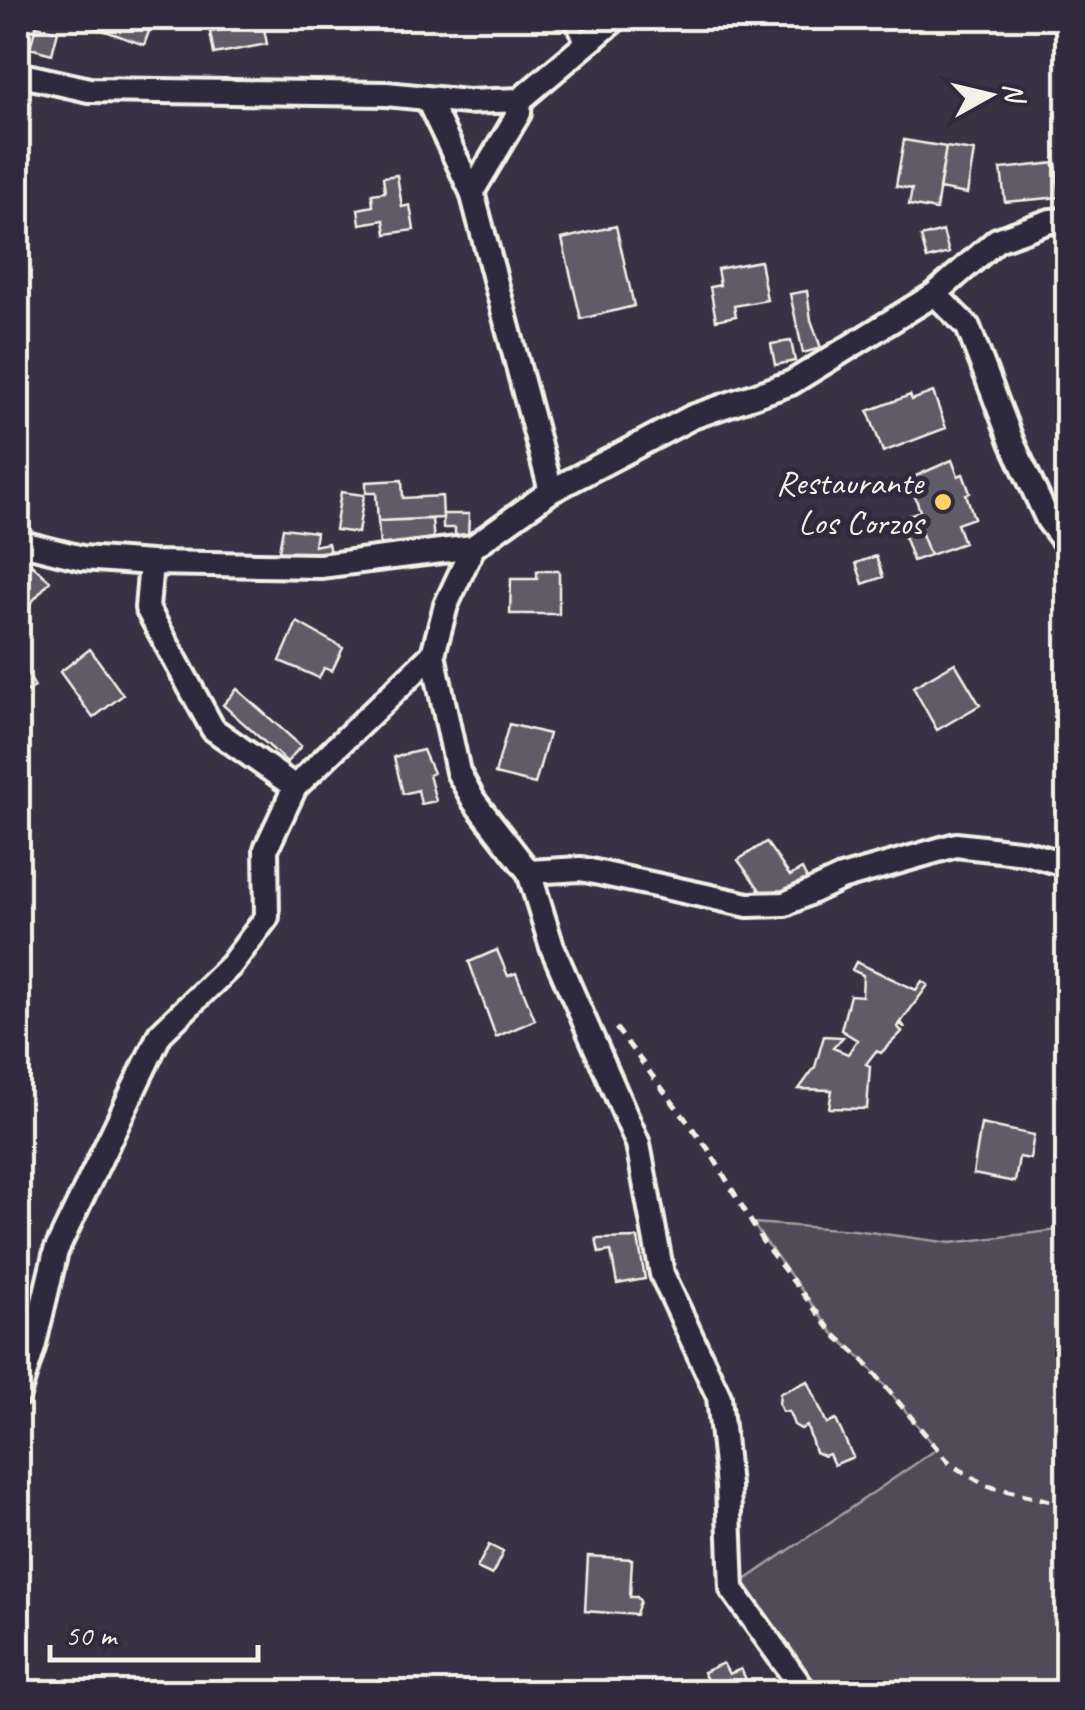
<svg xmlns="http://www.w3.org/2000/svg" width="1085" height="1710" font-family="Caveat,sans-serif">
<rect width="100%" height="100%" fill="#373244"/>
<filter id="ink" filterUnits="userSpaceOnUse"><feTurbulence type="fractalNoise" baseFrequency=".01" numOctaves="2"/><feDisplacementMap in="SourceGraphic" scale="20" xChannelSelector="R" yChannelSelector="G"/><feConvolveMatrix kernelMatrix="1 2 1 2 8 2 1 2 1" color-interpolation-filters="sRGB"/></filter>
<g filter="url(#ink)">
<path fill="#504b59" stroke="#a29ea0" stroke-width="2.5" d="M752 1223 854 1230 951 1243 1067 1229V1692H805L732 1589 937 1449 865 1362 833 1333Z"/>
<path fill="#5f5c67" stroke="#f4f1e8" stroke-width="2.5" d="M88 18H154L144 45 86 24Z
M263 23 267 44 214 54 210 32Z
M36 26 58 31 52 54 30 48Z
M904 140 946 147 936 210 909 205 912 189 896 186Z
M946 147 974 151 967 194 939 189Z
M1056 163 1060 197 1005 202 1001 169Z
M397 175 402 207 410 205 414 230 386 234 384 220 360 224 358 209 373 206 372 194 385 192 383 177Z
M616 226 634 306 581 319 562 239Z
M943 231 949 253 927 259 921 237Z
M760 261 767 300 734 306 736 316 716 320 710 287 720 285 717 269Z
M807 291 811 320 821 348 803 353 790 294Z
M791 341 795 361 775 365 771 344Z
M933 392 946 428 883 452 868 411 910 395 912 400Z
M952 460 958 476 963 474 970 493 966 494 974 518 957 524 964 543 930 555 914 513 920 511 909 479Z
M402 480 403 498 442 496 443 518 378 521 376 493H366V482Z
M341 492 364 495 358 533 335 530Z
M914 513 930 555 913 561 898 519Z
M443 514H469L468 538 455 537V528H443Z
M432 519 434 545 380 548 378 521Z
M283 528 316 532 314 546 328 543 331 558 278 556Z
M876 556 883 577 863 584 856 563Z
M27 560 50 581 31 603 18 591 24 579 18 571Z
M537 571H559V614H510L511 579H537Z
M297 622 343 648 332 671 324 668 319 678 280 661Z
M90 649 123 695 93 718 60 672Z
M955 663 980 705 937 730 913 687Z
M25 669 35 687 18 696V673Z
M237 689 301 746 287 762 223 705Z
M509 724 549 734 535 784 495 774Z
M423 750 433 773 429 775 436 801 421 804 418 790 403 794 394 757Z
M766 842 790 876 802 869 807 879 778 896 765 897 738 860Z
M497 950 508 976 516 973 535 1020 496 1037 469 962Z
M856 962 916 990 922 981 928 985 901 1022 905 1028 900 1023 898 1027 902 1032 881 1053 876 1051 866 1064 870 1066 867 1109 829 1108 832 1090 799 1089 815 1067 824 1036 843 1037 833 1048 848 1054 857 1040 841 1030 850 995 862 996 863 975 852 970Z
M981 1124 1034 1135 1030 1159 1019 1157 1015 1182 973 1174Z
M638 1238 645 1279 617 1284 611 1251 599 1253 596 1239Z
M808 1381 827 1424 836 1420 853 1457 834 1465 829 1454 824 1456 815 1452 807 1426 801 1429 794 1425 789 1412 782 1411 779 1404 780 1393Z
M489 1545 503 1552 492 1575 477 1568Z
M588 1556 632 1559 630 1597H637L640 1601 636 1615 585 1611Z
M723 1663 729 1674 741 1669 752 1692H713L703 1672Z"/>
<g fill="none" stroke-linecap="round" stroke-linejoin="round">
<g stroke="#f4f1e8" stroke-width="19">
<path id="lane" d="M570 18 583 46"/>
</g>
<g stroke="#f4f1e8" stroke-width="30">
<path id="street" d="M18 74 89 90 386 94 467 102 520 100 617 18
M427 98 472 192 551 491 473 547 446 605 433 654 458 772 474 801 529 872 552 947 638 1144 662 1274 719 1397 728 1486 732 1589 805 1692
M472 192 519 113 520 100
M935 294 968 327 1012 442 1048 520 1068 546
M551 491 692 417 791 383 935 294 997 240 1050 221 1068 220
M18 542 82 558 151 563
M295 787 213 729 147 608 151 563 320 566 473 547
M529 872 581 869 748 905 785 904 841 878 956 845 1026 853 1068 865
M18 1395 34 1344 56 1251 160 1034 231 965 267 917 266 849 295 787 433 654"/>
</g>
<path stroke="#f4f1e8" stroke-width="5" stroke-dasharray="10 8" stroke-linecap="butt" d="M616 1028 709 1150 763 1242 833 1333 865 1362 950 1464 987 1486 1068 1505"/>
<use href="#lane" stroke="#2f2a3d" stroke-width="11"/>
<use href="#street" stroke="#2f2a3d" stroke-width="22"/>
</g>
</g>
<circle fill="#ffd166" stroke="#2f2a3d" stroke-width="4" cx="943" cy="502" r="10"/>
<g text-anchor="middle" stroke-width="10" stroke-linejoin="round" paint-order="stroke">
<g font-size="35" fill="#f4f1e8" stroke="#2f2a3d" text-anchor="end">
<text x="923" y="494">Restaurante<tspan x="923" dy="40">Los Corzos</tspan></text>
</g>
</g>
<rect width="1085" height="1710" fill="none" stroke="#2f2a3d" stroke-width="60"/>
<rect x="30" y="30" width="1025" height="1650" fill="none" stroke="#f4f1e8" stroke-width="4" filter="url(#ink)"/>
<g transform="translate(990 95) rotate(82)" stroke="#2f2a3d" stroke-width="8" paint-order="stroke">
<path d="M0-8L18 38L0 25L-18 38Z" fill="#f4f1e8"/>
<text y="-15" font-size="28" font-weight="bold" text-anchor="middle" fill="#f4f1e8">N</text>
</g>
<path d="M50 1645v15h208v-15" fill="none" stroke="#f4f1e8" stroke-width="5"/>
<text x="65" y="1645" font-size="30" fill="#f4f1e8" stroke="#2f2a3d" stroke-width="8" paint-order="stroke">50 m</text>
</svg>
